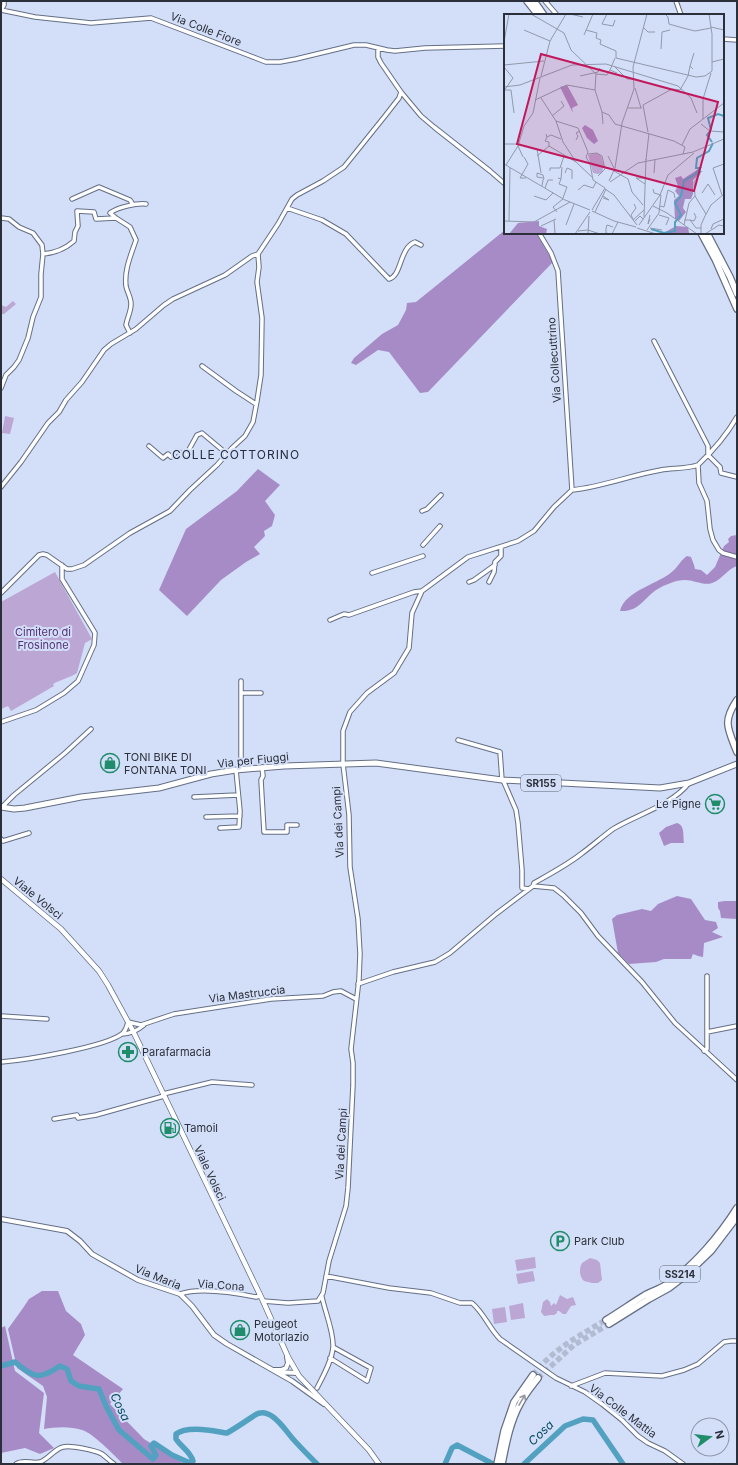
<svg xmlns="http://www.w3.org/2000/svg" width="738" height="1465" font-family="Inter,sans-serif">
<rect width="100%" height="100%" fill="#d3dff8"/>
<path fill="#bba6d4" d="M13 301 16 304 4 314H1V305L6 307Z
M5 416 14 418 10 434 2 433Z
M55 572 92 639 85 643 77 673C69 678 62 679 53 684L54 686 11 711 8 706 1 709V602Z
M535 1257 536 1268 517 1271 515 1260Z
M590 1258 597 1260 600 1263 602 1280 598 1283H592L584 1281C579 1277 579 1268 582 1263Z
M533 1271 535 1281 518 1284 516 1274Z
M560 1295 567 1299 573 1297 576 1305 571 1306 566 1314H563L559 1311H557V1313L554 1315H551L544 1316 541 1312 543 1302 547 1299 550 1302 551 1306 554 1303 556 1305Z
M523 1303 525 1318 511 1320 509 1306Z
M505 1307 507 1322 494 1324 492 1309Z"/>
<path fill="#a78bc7" d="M505 230V233H536L553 262 428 392 420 393 389 352 378 350 356 365 351 363 354 358 382 334 398 325 406 310 407 303 416 302Z
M258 469 280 485 265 501 275 515 272 526 264 531 265 536 254 547 260 554 246 562 221 580 187 616 159 590 186 529 237 491Z
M737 535V566C727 569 722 580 712 583 704 586 694 580 685 580 676 580 664 585 656 590 643 599 639 612 620 611 625 590 660 584 674 570 679 565 681 560 687 556L691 557 694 565 695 569 701 570 707 575 715 567 724 546 729 542 728 539 731 536Z
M677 823C685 825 683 836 684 843H671L664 846 659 833 666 827Z
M677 896 691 899 705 920 716 922 718 928 712 932 723 937 704 943 703 957 698 956 693 954 691 959H664L656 962 629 964 618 953 612 919 617 915 642 909 651 911 658 904Z
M725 901H737V919L721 918 720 911 718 908V902Z
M42 1291H58L66 1311 81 1324 85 1335 73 1355 123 1389 110 1404 144 1439 184 1464H123C114 1455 93 1433 82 1430 70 1426 55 1427 44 1429L47 1397 43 1386 17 1368 8 1329 23 1308 29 1299Z
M5 1326 15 1371 44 1393 39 1433 54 1448 40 1454 25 1448 1 1453V1328Z"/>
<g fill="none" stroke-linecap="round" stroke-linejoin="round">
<path stroke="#52a1c1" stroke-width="5.5" d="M1 1366 15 1362C34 1377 38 1381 60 1366L67 1369 71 1381 79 1386 99 1389 106 1406 119 1430 153 1459 156 1455 151 1446 154 1443 172 1455 190 1463 193 1461C190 1451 182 1448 176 1439V1434C188 1425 213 1431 227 1433 236 1428 246 1421 255 1415 270 1405 285 1430 293 1439 301 1448 309 1456 317 1464
M445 1464 452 1448 457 1445 493 1464
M524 1464 565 1426 583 1419 593 1420 623 1464"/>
<path stroke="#b1bcd2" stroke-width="5.5" stroke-dasharray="5.5 3" stroke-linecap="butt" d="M533 1375C552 1350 580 1335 606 1320
M538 1378 574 1345 609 1324"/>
<g stroke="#646f85" stroke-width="5.5">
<path id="minor" d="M545 1 557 15
M676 1 681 15
M1 10 35 17 91 23 151 18 266 62H280L296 59 354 45H366L387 50 395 51 425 48 505 46
M1 10 4 5V1
M723 39 737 40
M378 48V57L381 63 401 92 421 116 434 127 490 171 505 184
M72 199 99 187 130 200 132 203 131 205
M287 208 322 220 346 234 389 279C402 276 399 248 415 242L421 245
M1 218 9 219 19 227 33 233 42 245 43 254 41 274V297L33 317 28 338 19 360 14 367 6 375 1 388
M539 233 551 253 558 271 572 490
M43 254C55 253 65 249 74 241L75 232 78 226 77 211 94 212 96 219 116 218
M258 254 278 224 292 199 297 195 323 181 344 167 385 116 399 98 401 92
M130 333 126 325C127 318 131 312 131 304 131 297 127 292 126 286 124 270 131 255 136 240L130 227 116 218 110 213C118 207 137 203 146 204
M654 341 708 446V455L720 467 721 473 737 477
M202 366 236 391 256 404
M737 417C726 436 714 450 698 465L699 483 707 501 710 529 713 540 719 550 723 553 737 557
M149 446 163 458 168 454 171 457 177 451 186 455 197 435 202 433 227 454
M1 487 21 462 48 423 59 412 66 400 82 382 104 350 111 344 136 329 164 305 173 299 225 275 252 256 258 254 259 267 257 282 262 318 261 375 257 401 253 422 245 436 232 448 217 465 190 490 170 511 130 533 84 565 72 569H67L47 555 43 554 39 555 1 593
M572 490C602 487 631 475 661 470 673 468 686 469 698 465
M422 511 427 509 441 495
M423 545 440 526
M372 573 423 556
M469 582 474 580 495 565
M489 582 494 572 495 562 501 556V547
M330 620 344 614 349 615 414 592 422 591
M241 681V769
M241 693H261
M1 722 36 710 64 693 78 681 94 645 95 633 92 628 62 579V565
M458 740 500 752 502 780
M262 767 263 776 261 780 264 832H287V825H297
M503 780 516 810 518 823 522 870V888L529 889
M194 797 238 795
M2 807 14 795 65 753 91 729
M206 817 240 816
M220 828 239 827 240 811 236 770
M1 839 3 841 29 833
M533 886 534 883C550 874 567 865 581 854 592 846 602 837 613 829 636 815 672 805 689 783
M358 984 393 972 435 962 450 953 496 914 533 886 554 888 563 895 581 913 598 936 642 982 675 1023 737 1080
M1 1016 47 1019
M707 1032 737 1026
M122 1034C130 1034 137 1031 144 1025
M704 1051 707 1049V976
M1 1062C25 1060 107 1047 123 1033 126 1030 127 1026 128 1022L141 1025 174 1014 271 999 323 996 333 992 341 991 356 999
M163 1094 212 1082 252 1085
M54 1119 77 1115 78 1118 96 1115 164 1096
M326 1276 389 1288 431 1293 460 1303H472C484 1313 489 1328 500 1339L556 1378 585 1392 602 1404 622 1420 638 1436 648 1443 665 1451 683 1464
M180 1294C200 1287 236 1293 256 1297L260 1296
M263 1301 288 1303 318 1301 323 1293 329 1261 346 1206 348 1188 353 1085V1063L351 1049 359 979 360 954 358 919 350 867 349 815 343 764V731L350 712 367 693 394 673 409 648 412 613 422 591 468 557 518 541 534 531 554 507 572 490
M330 1358 367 1381 371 1368 333 1347
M571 1386 605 1373 662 1376 684 1370 698 1364 724 1342 731 1341H737
M317 1388C323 1376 332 1361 333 1347 334 1332 325 1312 322 1297
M16 1464C23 1459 32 1464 40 1462 49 1459 54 1449 63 1447 70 1445 95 1450 102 1454 106 1457 110 1461 114 1464"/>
</g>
<g stroke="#646f85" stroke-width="6">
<path id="tertiary" d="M1 1219 67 1231 80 1241 92 1254 138 1280 180 1294 192 1306 214 1335 227 1344 292 1381 324 1404
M274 1370H281L286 1368 288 1363 287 1357
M278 1372 297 1373"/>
</g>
<g stroke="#646f85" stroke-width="6">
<path id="secondary" d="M1 879 61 929 99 971 108 985 133 1031 263 1301 288 1357 299 1376 369 1450 379 1464"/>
</g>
<g stroke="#646f85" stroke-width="7">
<path id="primary" d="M1 807 14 809 25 808 81 797 159 788 211 774 236 770 284 766 376 763 502 780 660 788 689 783 737 764"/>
</g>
<g stroke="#646f85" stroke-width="8">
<path id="trunk" d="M527 1 538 15
M534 1 544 15
M701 233 715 259 737 309
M707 233 730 277 737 294
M737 700C722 722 728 729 737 752
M606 1320C619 1312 632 1303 645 1295 652 1291 660 1289 667 1284 694 1266 720 1235 737 1208
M609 1324 649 1299 669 1288 686 1275 711 1251 737 1217
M497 1464 504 1431 514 1402 533 1375
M502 1464C506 1444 510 1422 520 1404 525 1394 532 1386 538 1378"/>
</g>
<use href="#minor" stroke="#fff" stroke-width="3.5"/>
<use href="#tertiary" stroke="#fff" stroke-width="4"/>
<use href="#secondary" stroke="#fff" stroke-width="4.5"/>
<use href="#primary" stroke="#fff" stroke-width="5"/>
<use href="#trunk" stroke="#fff" stroke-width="5.5"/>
</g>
<defs><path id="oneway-shaft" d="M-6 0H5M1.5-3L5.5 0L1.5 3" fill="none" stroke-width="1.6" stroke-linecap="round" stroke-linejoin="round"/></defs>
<use stroke="#95979c" href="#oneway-shaft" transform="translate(522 1400) rotate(-60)"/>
<defs>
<g id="shop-ring" transform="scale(1)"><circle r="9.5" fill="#d3dff8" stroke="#1f8c6a" stroke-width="1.5"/><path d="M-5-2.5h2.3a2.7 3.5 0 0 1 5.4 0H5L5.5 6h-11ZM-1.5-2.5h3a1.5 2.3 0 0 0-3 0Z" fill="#1f8c6a"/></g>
<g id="supermarket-ring" transform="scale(1)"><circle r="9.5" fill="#d3dff8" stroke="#1f8c6a" stroke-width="1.5"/><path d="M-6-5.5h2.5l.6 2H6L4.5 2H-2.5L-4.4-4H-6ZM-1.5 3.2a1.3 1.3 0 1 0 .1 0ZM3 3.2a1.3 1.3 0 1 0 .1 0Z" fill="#1f8c6a"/></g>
<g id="pharmacy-ring" transform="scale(1)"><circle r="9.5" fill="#d3dff8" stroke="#1f8c6a" stroke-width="1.5"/><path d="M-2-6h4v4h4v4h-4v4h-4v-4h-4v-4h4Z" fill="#1f8c6a"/></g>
<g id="fuel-ring" transform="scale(1)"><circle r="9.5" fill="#d3dff8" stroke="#1f8c6a" stroke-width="1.5"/><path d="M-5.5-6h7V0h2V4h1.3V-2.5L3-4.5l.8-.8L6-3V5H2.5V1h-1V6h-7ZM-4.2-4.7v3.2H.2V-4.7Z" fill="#1f8c6a"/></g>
<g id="parking-ring" transform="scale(1)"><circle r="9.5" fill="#d3dff8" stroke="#1f8c6a" stroke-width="1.5"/><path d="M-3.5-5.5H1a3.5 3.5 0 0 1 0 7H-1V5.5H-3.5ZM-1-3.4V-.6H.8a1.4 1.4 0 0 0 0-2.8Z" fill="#1f8c6a"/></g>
</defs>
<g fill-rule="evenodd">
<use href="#shop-ring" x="110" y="763"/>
<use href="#supermarket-ring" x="715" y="804"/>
<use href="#pharmacy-ring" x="128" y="1052"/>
<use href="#fuel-ring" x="170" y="1128"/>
<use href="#parking-ring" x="560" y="1241"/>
<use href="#shop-ring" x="240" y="1330"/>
</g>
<g text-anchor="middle" stroke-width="4" stroke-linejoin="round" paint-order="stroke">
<g fill="#d3dff8" stroke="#5d6472" stroke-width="1">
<rect x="521" y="775" width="40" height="16" rx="3"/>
<rect x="660" y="1266" width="40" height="16" rx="3"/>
</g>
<g font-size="10" font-weight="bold" fill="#2b2f39">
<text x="541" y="787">SR155</text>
<text x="680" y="1278">SS214</text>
</g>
<g font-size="11" fill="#2b2f39" stroke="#d3dff8">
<text transform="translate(206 29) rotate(21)" y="4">Via Colle Fiore</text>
<text transform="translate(554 360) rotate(-94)" y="4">Via Collecuttrino</text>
<text transform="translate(253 760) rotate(-6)" y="4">Via per Fiuggi</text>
<text transform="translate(338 822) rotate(-93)" y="4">Via dei Campi</text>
<text transform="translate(38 898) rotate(39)" y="4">Viale Volsci</text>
<text transform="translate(247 994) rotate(-7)" y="4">Via Mastruccia</text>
<text transform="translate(341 1144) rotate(-87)" y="4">Via dei Campi</text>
<text transform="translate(210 1173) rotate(65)" y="4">Viale Volsci</text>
<text transform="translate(158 1277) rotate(22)" y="4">Via Maria</text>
<text transform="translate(221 1285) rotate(4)" y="4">Via Cona</text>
<text transform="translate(623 1411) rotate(37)" y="4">Via Colle Mattia</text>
</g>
<g font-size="11" fill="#553078" stroke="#d3dff8">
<text x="43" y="636">Cimitero di<tspan x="43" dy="13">Frosinone</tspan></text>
</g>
<g font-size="11" fill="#2b2f39" stroke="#d3dff8" text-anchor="start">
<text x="124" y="761">TONI BIKE DI<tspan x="124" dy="13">FONTANA TONI</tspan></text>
<text x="701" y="808" text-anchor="end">Le Pigne</text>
<text x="142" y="1056">Parafarmacia</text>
<text x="184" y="1132">Tamoil</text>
<text x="574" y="1245">Park Club</text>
<text x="254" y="1328">Peugeot<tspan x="254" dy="13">Motorlazio</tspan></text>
</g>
<g font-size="12" letter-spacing="1" fill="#232c3f" stroke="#d3dff8">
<text x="236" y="459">COLLE COTTORINO</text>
</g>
<g font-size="12" font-style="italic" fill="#044b61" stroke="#d3dff8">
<text transform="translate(120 1407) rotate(64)" y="4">Cosa</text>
<text transform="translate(541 1433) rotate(-44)" y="4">Cosa</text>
</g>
</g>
<g transform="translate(504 14)">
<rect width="220" height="220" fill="#d3dff8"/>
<path d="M93 139 97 142 100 151 98 159 94 160 89 159 84 141Z" fill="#bba6d4"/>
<path d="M63 71 74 91 68 94 69 99 56 73ZM81 111 89 116 94 127 90 130 83 124 78 114ZM196 154 197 159 189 166V180L187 185H181L179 194 182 198 175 207 171 205 170 186 175 182 171 177 174 172 171 164 177 162 179 165ZM35 207V212L43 215 42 220H5L14 209ZM172 212 184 213 185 219 158 220Z" fill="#a78bc7"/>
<path fill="none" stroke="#52a1c1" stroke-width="2" d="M207 116 204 104 214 100 220 102M206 117 203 121 208 128M147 215 160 219 171 217V208L177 201 171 189 177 182 180 167 195 158H193L196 154H192L193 144 205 137 209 129"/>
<path fill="none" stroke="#9099ac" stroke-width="1" d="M27 0 60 19 67 36 92 60 103 61 106 56M66 0 79 3M103 0 98 10 109 12 111 6M161 0 164 3 165 10 179 14 191 17 207 14M139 13 144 18H151M207 13 220 16M20 16 46 27M82 16 93 19 92 24 97 26 96 30 112 37V44L192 63 201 62 208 57V20L205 0M80 21 89 0M0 28 5 0M157 35 158 18 166 16M111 44 106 56 113 59M208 48 220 45M0 51 40 47M110 52 123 65H129M186 52 190 39M0 53 9 64 0 77M37 62 46 27 62 0M76 62 94 58 96 54M184 62 186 52 189 55M0 73 16 71 68 51 102 50 174 72 187 84 193 99M131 74 137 94M1 76H7L10 99M91 76 98 98 105 101 111 110 170 127 181 133 179 140M91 76 92 60M37 84 52 107M31 86 63 71 91 76M124 94H138M98 98 99 110M48 102 60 92 57 87M199 105V85L207 59M197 110 206 117 220 118M144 118 139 91 168 75 176 76 184 62M42 120 43 123 47 121 57 125M43 123 41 127 45 128V133M72 126 74 122 72 119 76 117M0 130H15M178 131 186 115 220 89M33 135 37 159M84 140 93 139 98 142 101 155 94 162M33 142 45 132 72 148M104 142 110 154M19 143 14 132 20 112 29 99 36 64M20 143 24 150 16 164H22M142 146 145 119M0 150 61 186 86 196M2 151 14 132M46 157V154H56L60 142M110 157 124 165 128 178 139 191M61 159 63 154 68 156V165M150 159 151 146M54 164 57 165 55 170 63 173 59 184M89 164 72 148 59 128 52 107 74 114 84 138 82 143 86 150 89 166 101 174M57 165 58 153M105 167 111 154 118 109 130 75 129 53 143 0M106 168 134 149 189 138 220 125M141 170 132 164H142M38 172 39 166 40 165 39 161 33 159V163L39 164M41 174 44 166H49M101 175 110 181 133 211M74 176 80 171 89 174 92 168M198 179 204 170 211 181M218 181 209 154 220 150M30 182 42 186 49 179M191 182 190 168 196 160M99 184 105 186 99 182M149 192 163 199 193 220M156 192 160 193 164 176 170 179 171 184M88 196 101 174M88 197 110 207 132 213M53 198 49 193 59 185M91 198 102 175M155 201 165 204 162 211M140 203 142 145M129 205 127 201 132 194 130 190M146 205 144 210 146 201M50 206 51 219M129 206 140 196M180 206H186L192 214H197M186 206 190 207 192 203 190 199M0 207 30 208 66 188M5 207 6 154M130 208 136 202 139 205M62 211 70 190M135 211 156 181 164 161 190 139M180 211 185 189 191 182 202 200M37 212 52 205M133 214 152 220M146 214 158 216M207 215 209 210 220 205M143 216 155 199 157 181 150 179 149 175M74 217 84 216 96 220M71 220 86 198M84 220 85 202M106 220 102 219V214L103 211 109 213M108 220 114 208M197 220V211L201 202 207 191 220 180M201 220 215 211 220 212"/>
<path fill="#c2185b" fill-opacity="0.15" stroke="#c2185b" stroke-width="2" d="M37 40 214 88 190 177 13 130Z"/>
<rect width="220" height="220" fill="none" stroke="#2b2f39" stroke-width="2"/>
</g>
<rect width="738" height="1465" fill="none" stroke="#2b2f39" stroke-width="4"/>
<g transform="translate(710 1437) rotate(75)"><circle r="19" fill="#d3dff8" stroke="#9099ac"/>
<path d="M0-3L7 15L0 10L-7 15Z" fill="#1f8c6a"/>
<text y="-6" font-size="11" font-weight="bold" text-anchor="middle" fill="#2b2f39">N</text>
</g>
</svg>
